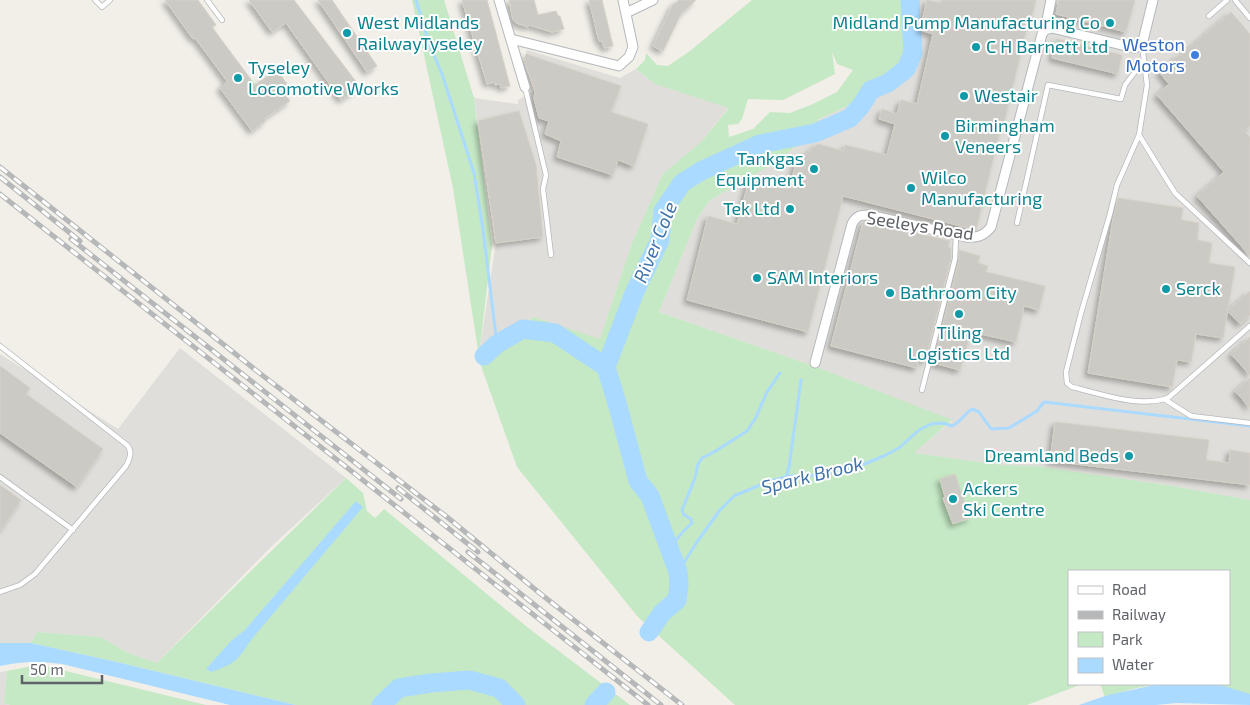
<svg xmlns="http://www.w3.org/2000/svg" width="1250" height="705" font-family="'Exo 2',sans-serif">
<defs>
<filter id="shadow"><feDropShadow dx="-3.5" dy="3.5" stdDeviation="2.5" flood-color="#0004"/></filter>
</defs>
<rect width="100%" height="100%" fill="#f1efe8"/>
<path fill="#e0deda" d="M920 0H1250V500L1173 486 1036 466 1002 465 913 453 952 421 822 369 659 312 697 219 710 200 778 161 795 147 819 119 870 96 918 43 917 21Z
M527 50 620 78 636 69 655 84 729 107 701 142 663 175 632 243 600 340 534 317 480 347 496 243 474 98 518 104V100L535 91 524 60Z
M180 348 346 478 273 545 157 663 128 653 101 637 37 632 31 643H0V354L118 429Z
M7 671 4 703 10 705H0V672Z"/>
<path fill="#c5e8c5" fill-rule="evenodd" d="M412 0H444L474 98 492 245 480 347 534 317 600 339 632 243 663 174 701 142 729 108 655 84 636 69 645 60 646 53 657 65 668 66 690 51 752 0H920L917 21 918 43 899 78 870 96 819 119 795 147 778 161 710 200 697 219 659 312 822 369 952 420 914 453 1002 465 1036 466 1173 486 1250 500V696L1178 684H1229V571H1069V684H1082L1027 705H735L638 617 517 467 480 363 453 188ZM832 52 837 64 853 70 837 92 813 104 790 113 770 112 753 129 729 137 728 125 738 124 742 119 748 99 783 100 835 74Z
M346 478 363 493 367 511 375 518 384 509 527 627 630 705H296L117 662 31 643 37 632 101 637 128 653 157 663Z
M33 666H45L206 705H10L4 703 7 671Z
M1100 684H1158L1132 689 1105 697Z"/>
<path fill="#aadaff" d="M356 501 363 507 256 634C237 658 241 662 211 672L206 669 232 640 245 630Z
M0 643H31L117 662 296 705H230L62 664C39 661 23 661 0 666Z
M1159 684H1217L1250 694V705L1176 703 1156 705H1079L1108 695Z"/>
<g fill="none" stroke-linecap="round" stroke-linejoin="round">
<path stroke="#aadaff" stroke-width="3" d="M416 0 430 46 442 74 474 173 483 230 497 344
M786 477 789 467 801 380
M670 551C675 539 683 531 692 523L691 519 684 515 682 510 695 478 698 464 702 458 714 452 747 431 755 419 767 392 780 373
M678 572 697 542 720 510 734 496 767 482 789 476 823 475 852 469 884 456 899 448 919 430 931 424 943 423 952 426C961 422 964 414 972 409L979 412 991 429 1009 428 1037 411 1044 402 1250 426"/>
<path stroke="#aadaff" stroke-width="19" d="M484 356 497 344 523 329 555 333 606 367
M649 632 662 613 677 600 679 585 678 572 650 496 638 481 617 403 606 367 635 291 660 240 663 211 682 183 701 171 760 144 815 133 850 118 861 106 871 90 888 83 906 69 913 53 910 0
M381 705 399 688 431 683 469 680 499 688 516 705
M594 705 606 692"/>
</g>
<path fill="#cccac5" stroke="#d6d1c6" filter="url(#shadow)" d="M165 0H198L216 25 212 27 255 85 277 70 292 91 286 96 290 101 265 118 266 120 264 122 252 131 220 88 227 81 195 38 193 39Z
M249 0H294L360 87 341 100 286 23 272 32Z
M318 0H332L377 66 367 72Z
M462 0H487L510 86 501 88 500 84 495 85V82L487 84Z
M509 0H534L538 15 556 11 558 16H560L564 29 552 32 529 25 528 27 516 23 513 20Z
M589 0H602L613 46 604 48 602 41H599Z
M679 0H696L681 14 663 51 653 46 672 6Z
M927 0 941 3 942 0H1036L1032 16 1030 15 1004 123H1002L976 230 843 196 808 332 687 300 708 216 737 224 749 180 789 189 796 163 818 144 844 151 845 145 887 155 895 124 879 119 882 109 897 114 901 100 917 104 933 34 920 30Z
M1059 0H1135L1126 32 1056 14Z
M1231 12 1250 34V126L1244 130 1250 137V256L1197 196 1224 172 1157 95 1169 84 1159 72 1179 55 1180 56Z
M1057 39 1122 55 1118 74 1052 58Z
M526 54 621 86 611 112 648 124 634 166 618 160 613 175 557 157 561 141 545 134 549 121 539 118 534 98 535 91 524 60Z
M519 111 536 165 543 237 496 243 478 121Z
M1118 198 1183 208 1181 220 1199 223 1197 240 1212 243 1209 263 1235 267 1223 338 1196 334 1191 362 1177 360 1172 387 1088 373 1113 219Z
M868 221 950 241 948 247 951 248V258L925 361 919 359 917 368 831 346 863 222Z
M959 250 980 256 978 263 988 266 986 272 1045 286 1039 310 1024 306 1016 342 971 332 960 370 933 363 959 260Z
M1250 291V315L1240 324 1227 311Z
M1250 337V375L1231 354Z
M0 366 30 388 26 394 103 449 77 487 0 433Z
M1250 378V408L1235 391Z
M1055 422 1209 440 1206 460 1229 463 1230 450 1250 453V485L1050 461Z
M955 474 970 518 953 524 943 498 945 497 940 479Z
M0 485 21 500 0 531Z"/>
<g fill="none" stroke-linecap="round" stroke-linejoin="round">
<g stroke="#b5b8bc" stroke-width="6">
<path id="service" d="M95 0 102 7 110 0
M207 0 222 20
M1235 0 1250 18
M1209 16 1227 0
M1142 45 1147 85 1139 135 1117 185 1110 214 1081 313 1066 372 1067 383 1072 387C1103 394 1137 408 1168 398L1250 326
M525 87 546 175 543 189 551 255
M1139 135 1175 193 1250 263
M1017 223 1048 85 1121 99 1125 85 1144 60
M0 346 127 445C133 451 130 459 126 466L35 574 20 585 0 592
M922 390 955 259 956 235
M1164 399 1191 416 1250 423
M0 477 73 530"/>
</g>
<g stroke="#b5b8bc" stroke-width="11">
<path id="minor" d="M499 0 525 87
M626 13 653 0
M1045 30 1051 0
M511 39 619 66 629 57 633 47 623 0
M815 363 852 224C856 216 860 215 869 215L966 237C977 238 984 236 991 227L1042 34 1045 30 1052 28 1134 48 1142 45 1153 0"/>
</g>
<use href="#service" stroke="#fff" stroke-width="4.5"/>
<use href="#minor" stroke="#fff" stroke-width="9"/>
<g stroke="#b6b7b8" stroke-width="5">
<path id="rail" d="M0 167 262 375 447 517 542 595 682 705
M0 177 80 241
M0 194 648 705
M71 239 401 499
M398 488 478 552
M468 552 661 705"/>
</g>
<use href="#rail" stroke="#fff" stroke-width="3" stroke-dasharray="9" stroke-linecap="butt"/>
</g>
<g fill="#0f9aa8" stroke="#fff" stroke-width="2">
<circle cx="1110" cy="23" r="5"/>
<circle cx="347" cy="33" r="5"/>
<circle cx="976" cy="47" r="5"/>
<circle cx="238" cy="78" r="5"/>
<circle cx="964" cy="96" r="5"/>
<circle cx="945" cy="136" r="5"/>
<circle cx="814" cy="169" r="5"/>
<circle cx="911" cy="188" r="5"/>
<circle cx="790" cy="209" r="5"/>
<circle cx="757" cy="278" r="5"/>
<circle cx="1166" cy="289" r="5"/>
<circle cx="890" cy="293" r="5"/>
<circle cx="959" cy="314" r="5"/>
<circle cx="1129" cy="456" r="5"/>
<circle cx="953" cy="499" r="5"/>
</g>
<circle fill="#3f7fe0" stroke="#fff" stroke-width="2" cx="1195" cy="55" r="5"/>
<g text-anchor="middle" stroke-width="4" stroke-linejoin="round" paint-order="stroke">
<g font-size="18" fill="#0d838f" stroke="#fff" text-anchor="start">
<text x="357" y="29">West Midlands<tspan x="357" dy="21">RailwayTyseley</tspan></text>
<text x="1100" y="29" text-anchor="end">Midland Pump Manufacturing Co</text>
<text x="986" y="53">C H Barnett Ltd</text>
<text x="248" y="74">Tyseley<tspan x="248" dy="21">Locomotive Works</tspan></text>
<text x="974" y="102">Westair</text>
<text x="955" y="132">Birmingham<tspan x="955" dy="21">Veneers</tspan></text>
<text x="804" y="165" text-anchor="end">Tankgas<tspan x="804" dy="21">Equipment</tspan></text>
<text x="921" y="184">Wilco<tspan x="921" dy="21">Manufacturing</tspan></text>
<text x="780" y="215" text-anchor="end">Tek Ltd</text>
<text x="767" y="284">SAM Interiors</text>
<text x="1176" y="295">Serck</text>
<text x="900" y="299">Bathroom City</text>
<text x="959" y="339" text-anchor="middle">Tiling<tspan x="959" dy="21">Logistics Ltd</tspan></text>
<text x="1119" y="462" text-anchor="end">Dreamland Beds</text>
<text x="963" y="495">Ackers<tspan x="963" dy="21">Ski Centre</tspan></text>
</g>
<g font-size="18" fill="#366cbe" stroke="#fff" text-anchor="end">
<text x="1185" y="51">Weston<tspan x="1185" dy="21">Motors</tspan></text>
</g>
<g font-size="18" fill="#5f6368" stroke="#fff">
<text transform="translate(920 226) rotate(9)" y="6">Seeleys Road</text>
</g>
<g font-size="19" font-style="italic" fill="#4174aa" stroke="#fff">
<text transform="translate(655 242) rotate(-68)" y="7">River Cole</text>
<text transform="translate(812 475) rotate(-14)" y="7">Spark Brook</text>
</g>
</g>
<rect x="1068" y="570" width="162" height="115" fill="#ffffff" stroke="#bfc1c3"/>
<rect x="1078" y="586" width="25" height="8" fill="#ffffff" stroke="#bfc1c3"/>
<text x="1112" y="595" font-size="15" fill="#5f6368">Road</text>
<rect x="1078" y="611" width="25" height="8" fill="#b6b7b8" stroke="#bfc1c3"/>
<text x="1112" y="620" font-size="15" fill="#5f6368">Railway</text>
<rect x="1078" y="632" width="25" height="15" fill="#c5e8c5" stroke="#bfc1c3"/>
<text x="1112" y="645" font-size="15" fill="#5f6368">Park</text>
<rect x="1078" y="658" width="25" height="15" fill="#aadaff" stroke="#bfc1c3"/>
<text x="1112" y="670" font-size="15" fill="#5f6368">Water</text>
<path d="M22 675v8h80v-8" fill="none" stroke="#5f6368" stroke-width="2.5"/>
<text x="30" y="675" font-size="15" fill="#5f6368" stroke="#ffffff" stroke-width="4" paint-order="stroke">50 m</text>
</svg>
